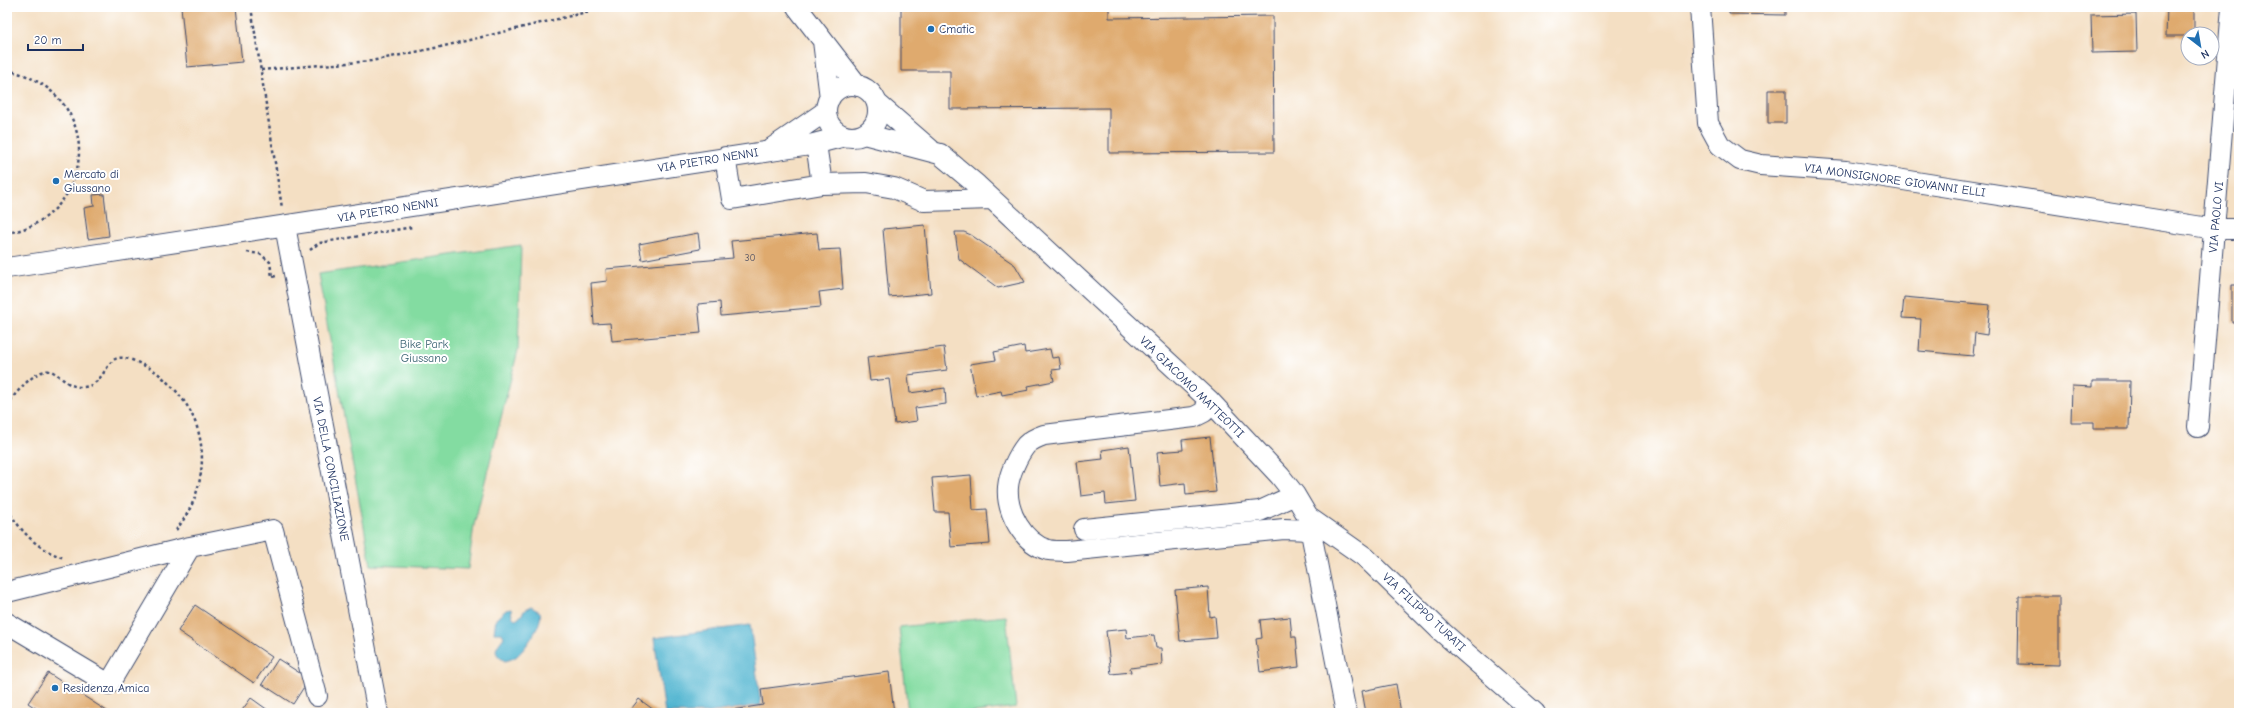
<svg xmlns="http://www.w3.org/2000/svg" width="2246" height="720" font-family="'Comic Neue',sans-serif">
<rect width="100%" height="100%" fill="#fff"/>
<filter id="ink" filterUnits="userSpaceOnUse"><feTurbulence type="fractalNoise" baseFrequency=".025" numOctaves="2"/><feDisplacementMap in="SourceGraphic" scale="8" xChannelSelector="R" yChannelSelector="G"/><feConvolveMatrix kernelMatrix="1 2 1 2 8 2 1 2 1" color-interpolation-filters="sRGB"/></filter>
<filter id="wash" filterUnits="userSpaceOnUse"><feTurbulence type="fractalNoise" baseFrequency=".012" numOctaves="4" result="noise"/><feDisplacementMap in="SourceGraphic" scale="16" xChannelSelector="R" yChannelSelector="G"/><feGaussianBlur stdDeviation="0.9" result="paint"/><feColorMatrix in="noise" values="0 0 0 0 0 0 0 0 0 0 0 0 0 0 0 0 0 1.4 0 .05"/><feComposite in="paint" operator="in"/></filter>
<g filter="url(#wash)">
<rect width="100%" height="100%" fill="#f4dfc3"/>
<path fill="#83dca1" stroke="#4f8680" d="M521 245 518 350 474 525 468 569 371 565 318 274Z
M1006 616 1016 707 967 713H908L899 627Z"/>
<path fill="#51b5d0" stroke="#367297" d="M531 607 540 612C544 623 525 649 517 656 513 659 509 660 505 661 490 652 497 647 504 637L502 633H494L496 619 506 610 511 609 512 616 515 619 519 618 525 610Z
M750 625 761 705 706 713H665L654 638Z"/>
<g id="blocks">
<path fill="#dfaa6e" d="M181 7H236L242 62 187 67Z
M901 7H1109V18L1273 16 1274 152 1109 153V108L950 109V71H901Z
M1729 7H1785V15L1729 14Z
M2167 7H2194V34H2188V36H2166Z
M2136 14 2137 52 2092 53 2091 15Z
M1768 90H1786V123H1768Z
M104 194 109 236 88 239 84 208 94 206 93 195Z
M925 225 931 293 889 297 883 229Z
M955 232H964L971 235 1015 265 1025 282 998 288 959 259Z
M698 233 700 249 642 260 639 244Z
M817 233 819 250 840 249 843 289 819 292 821 307 721 316 720 302 698 304 701 333 612 341 610 323 594 324 591 283 607 281 606 269 733 258 731 241Z
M2232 285H2239V323H2232Z
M1904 297 1990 305 1987 335 1975 333 1973 356 1919 351 1921 319 1902 318Z
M1024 346 1025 353 1050 349 1052 358 1059 357 1061 369 1052 370 1054 381 1028 386 1029 390 1002 395 1001 391 976 396 970 364 996 360 994 352Z
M944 347 947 370 908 375 910 393 945 388 946 404 915 408 917 421 895 424 889 379 870 381 867 357Z
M2092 381H2130L2129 429H2094V422H2071L2072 386 2092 387Z
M1210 437 1216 492 1186 495 1185 483 1160 486 1157 452 1183 450 1182 440Z
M1129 446 1135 501 1106 504 1105 493 1081 496 1077 462 1103 459 1102 450Z
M971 475 973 510 987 509 990 544 951 547 948 512H935L932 478Z
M1208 587 1210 617 1215 616 1217 638 1180 641 1175 590Z
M2019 596H2059V665L2018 664Z
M195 605 272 657 254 683 178 631Z
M1290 617 1292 637H1296L1299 667 1260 672 1256 639 1262 638 1260 620Z
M1126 629 1127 638 1154 635 1156 648H1161L1162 664 1130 668 1131 672 1111 674 1106 631Z
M278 659 309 679 293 704 262 684Z
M889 672 894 713H713L763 705 761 689Z
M48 673 110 713H43L28 703Z
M1396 684 1401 713H1366L1362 691Z
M251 698 272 713H240Z
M639 699 658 713H628Z"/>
</g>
</g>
<g filter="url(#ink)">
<use href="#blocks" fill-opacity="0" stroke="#3c496d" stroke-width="1"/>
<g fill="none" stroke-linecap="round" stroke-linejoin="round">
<g stroke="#3c496d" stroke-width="22">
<path id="minor" d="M797 7 858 86
M1700 7 1708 123 1720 145 1740 160 1761 165 1846 171 2215 229H2239
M823 41 830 98
M826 111a26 26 0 1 1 52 0a26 26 0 1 1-52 0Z
M877 103 930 149
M864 134 940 154 977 185 1209 400 1280 476 1295 495 1308 517 1346 713
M816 144 822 184
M772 148 826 111
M725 157 732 199 822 184 866 183 894 188 924 201 992 199
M285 226 378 713
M7 268 810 145 845 136
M1209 400 1204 412 1194 417 1044 435C1038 437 1031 440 1026 445 1018 455 1009 474 1008 487 1006 512 1023 543 1048 550 1054 551 1061 551 1067 551L1284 529 1311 530
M2198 427 2232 7
M1308 517 1365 557 1442 632 1535 713
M1084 529 1260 511 1295 495
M190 547 273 530 317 696
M7 592 190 547 109 684 7 623"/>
</g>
<path stroke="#3c496d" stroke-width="2.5" stroke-dasharray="3 3" stroke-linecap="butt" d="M251 7 282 208
M572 7V14
M261 70 371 61 440 47 608 7
M7 71C21 72 34 79 46 87 106 132 79 222 7 233
M310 250 319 243 413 227
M247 252 260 254 270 262 272 277 276 276
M7 406C13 395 39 364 53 372 64 379 68 387 82 387 103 387 106 360 118 358 127 356 141 364 149 368 158 372 164 379 170 385 212 424 211 487 176 530
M7 509C22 532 36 549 64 558"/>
<use href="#minor" stroke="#fff" stroke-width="20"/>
</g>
</g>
<g fill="#1f6fb2" stroke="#fff" stroke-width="1.5">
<circle cx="931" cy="29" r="4"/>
<circle cx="56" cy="181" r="4"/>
<circle cx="55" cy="688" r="4"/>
</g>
<g text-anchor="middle" stroke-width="4" stroke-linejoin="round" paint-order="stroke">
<g font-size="10" fill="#4c4e62">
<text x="750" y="261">30</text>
</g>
<g font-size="12" fill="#1b2f5e" stroke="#fff" text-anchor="start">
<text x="939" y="33">Cmatic</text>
<text x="64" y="178">Mercato di<tspan x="64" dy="14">Giussano</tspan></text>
<text x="63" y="692">Residenza Amica</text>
</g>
<g font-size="12" fill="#1b2f5e" stroke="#fff">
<text transform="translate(708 160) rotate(-9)" y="4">VIA PIETRO NENNI</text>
<text transform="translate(1895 180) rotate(8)" y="4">VIA MONSIGNORE GIOVANNI ELLI</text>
<text transform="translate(388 210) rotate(-9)" y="4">VIA PIETRO NENNI</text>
<text transform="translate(2216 217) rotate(-85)" y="4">VIA PAOLO VI</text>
<text transform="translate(1192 387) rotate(44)" y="4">VIA GIACOMO MATTEOTTI</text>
<text transform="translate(331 469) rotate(79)" y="4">VIA DELLA CONCILIAZIONE</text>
<text transform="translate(1424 612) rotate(43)" y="4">VIA FILIPPO TURATI</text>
</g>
<g font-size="12" fill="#3a6372" stroke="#fff">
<text x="424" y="348">Bike Park<tspan x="424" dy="14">Giussano</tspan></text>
</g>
</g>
<rect width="2246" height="720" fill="none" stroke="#fff" stroke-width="24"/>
<g transform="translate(2200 46) rotate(149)"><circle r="19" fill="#ffffff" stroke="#a4acbf"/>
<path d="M0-3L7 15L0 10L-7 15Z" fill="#1f6fb2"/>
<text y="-6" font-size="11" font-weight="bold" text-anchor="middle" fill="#1b2f5e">N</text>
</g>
<path d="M28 44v6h55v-6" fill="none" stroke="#1b2f5e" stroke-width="2"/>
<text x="34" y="44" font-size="12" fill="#1b2f5e" stroke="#ffffff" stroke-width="3" paint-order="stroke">20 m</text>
</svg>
